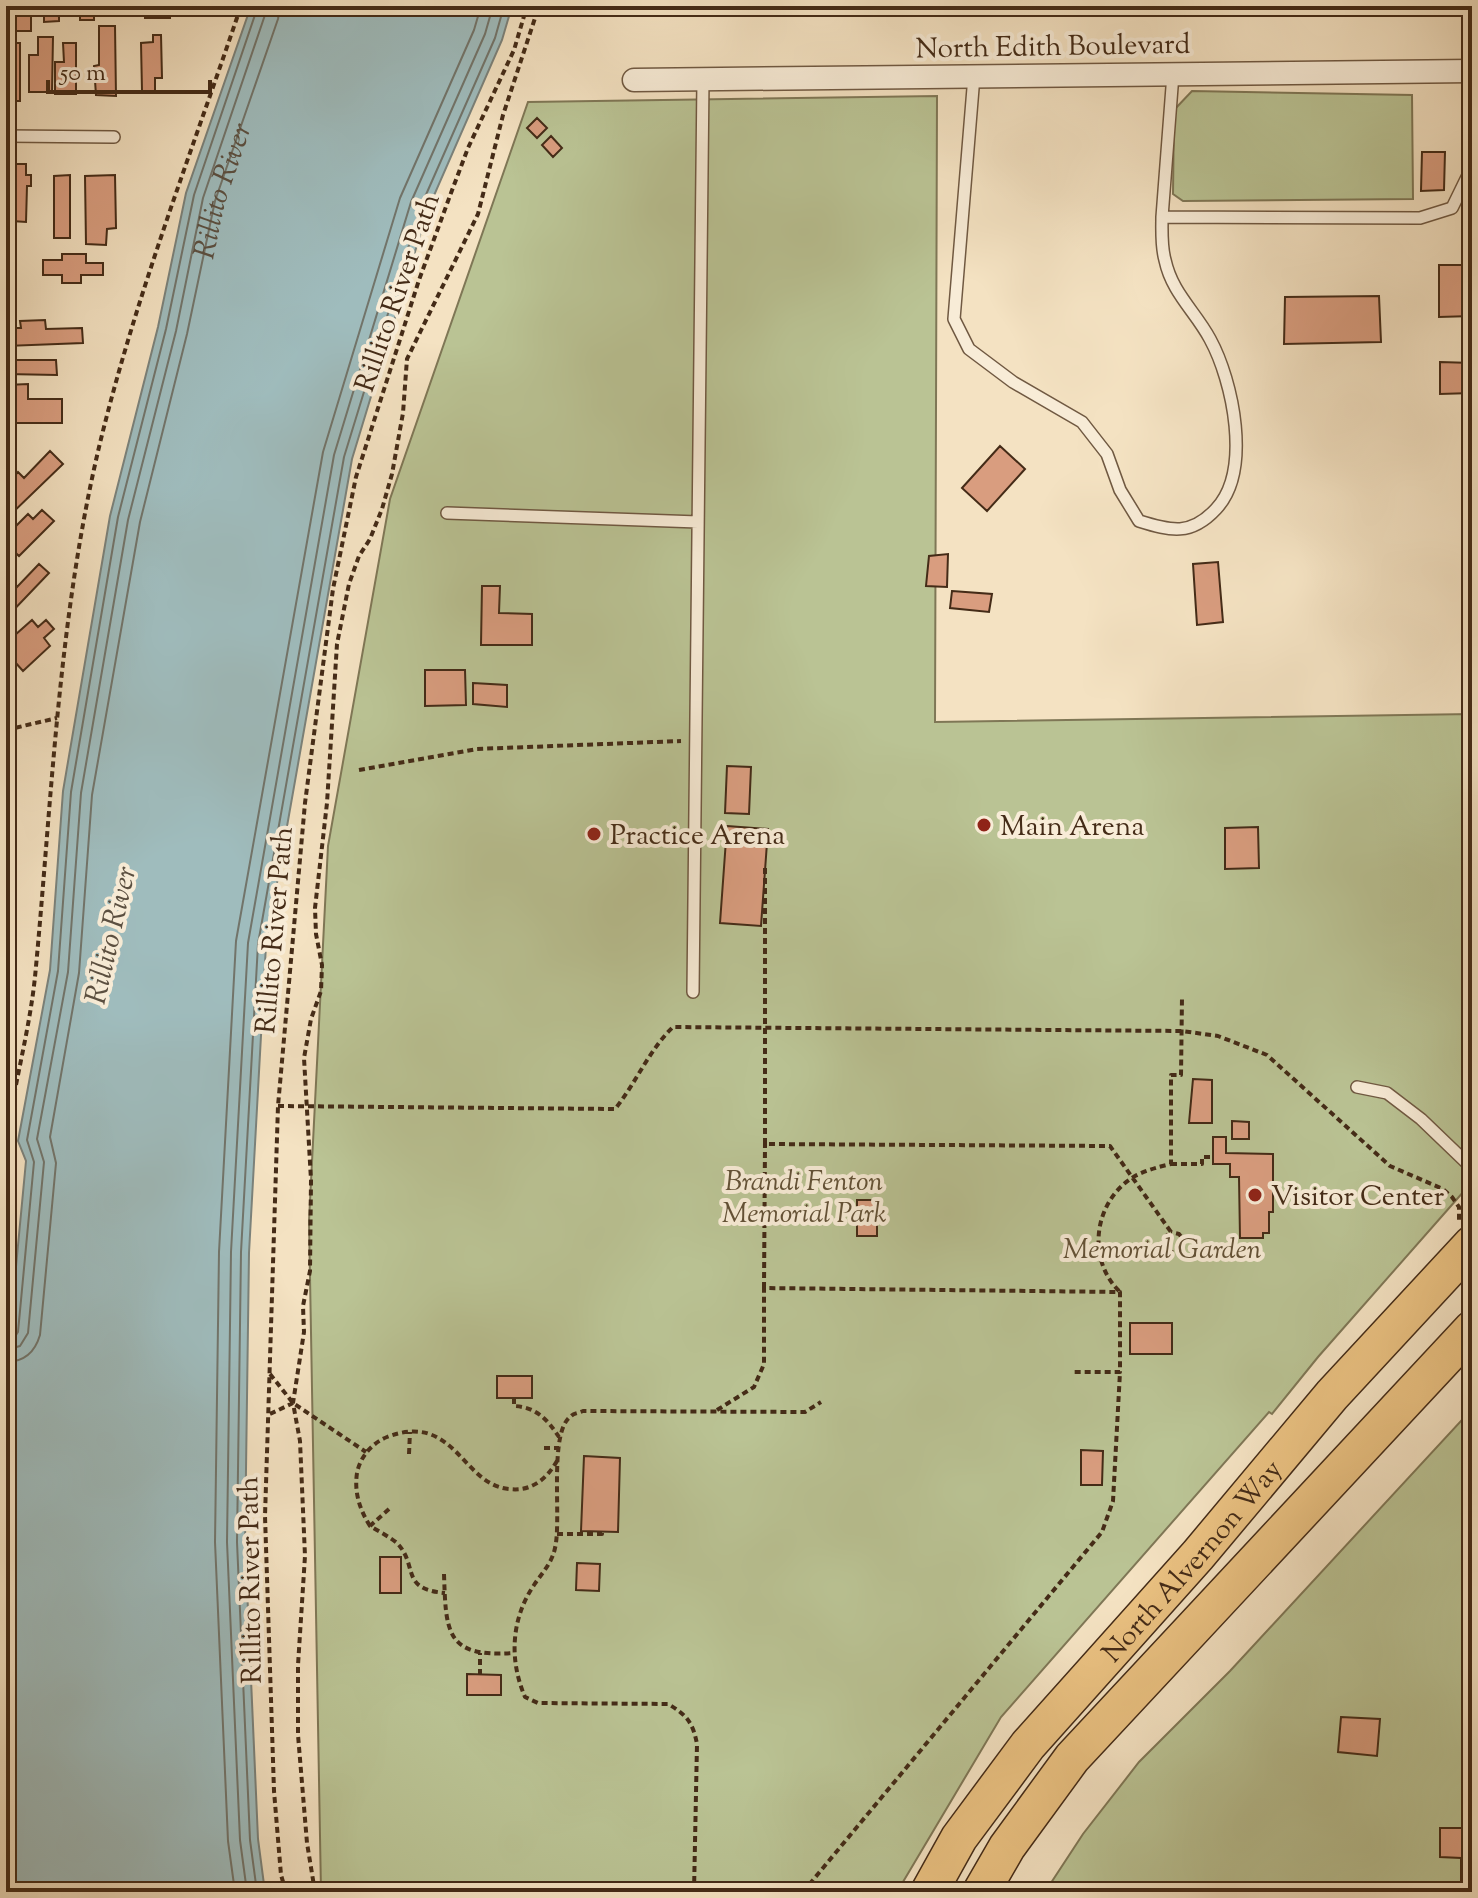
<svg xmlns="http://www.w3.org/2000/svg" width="1478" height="1898" font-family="'Sorts Mill Goudy',serif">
<rect width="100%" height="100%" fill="#f4e2c2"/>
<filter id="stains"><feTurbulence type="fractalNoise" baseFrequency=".0025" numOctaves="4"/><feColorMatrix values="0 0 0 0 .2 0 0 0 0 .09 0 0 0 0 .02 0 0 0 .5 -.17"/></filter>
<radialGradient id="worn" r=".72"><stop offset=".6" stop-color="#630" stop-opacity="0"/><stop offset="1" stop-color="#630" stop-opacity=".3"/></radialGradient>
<path fill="#bac394" stroke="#7f7756" stroke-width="2" d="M1192 91 1412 95 1413 199 1183 201 1173 194 1174 110Z
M937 96 935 722 1472 714V1182L1318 1357 1272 1414 1269 1412 1001 1717 897 1892H321L309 1221 328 846 390 499 528 102Z
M1472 1409V1892H1045L1083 1834 1139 1762 1230 1671Z"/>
<path fill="#9fbcbd" stroke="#7b827b" stroke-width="2" d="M251 6H512L502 40 428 209 352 459 266 945 249 1253 245 1542 258 1839 265 1892H6V1372L26 1161 18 1141 50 970 63 791 110 516 158 327 186 193Z"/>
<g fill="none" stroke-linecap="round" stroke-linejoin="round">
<g stroke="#72746a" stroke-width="2">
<path d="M6 1340 14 1338 18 1332 34 1162 27 1140 58 971 71 792 118 517 166 329 194 195 258 6"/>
<path d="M6 1350 20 1346 28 1333 44 1162 37 1139 68 972 81 793 128 520 176 331 203 198 268 6"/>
<path id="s1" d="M6 1362C24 1362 35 1352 40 1335L56 1163 50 1137 79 973 92 795 140 522 187 334 215 201 278 19 280 6"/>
<path d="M235 1892 228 1841 215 1542 219 1252 236 941 323 452 400 198 474 30 481 6"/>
<path d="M247 1892 240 1840 227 1542 231 1252 248 943 334 455 411 202 485 34 493 6"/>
<path d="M257 1892 250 1840 237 1542 241 1252 258 944 344 457 421 206 495 38 504 6"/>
</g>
</g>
<path fill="#d99d7f" stroke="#442b17" stroke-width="2" d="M7 6H31V31H13V15H7Z
M44 6H67V7L59 9V21L44 22Z
M80 6H102V7H94V20H80Z
M145 6H170V18H145Z
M99 26H115L116 96 96 95 94 66 99 65Z
M153 35H161L162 78H155V91H142L141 43 153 42Z
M38 37H53L52 92H29V55H38Z
M6 43H20V101H6Z
M63 43H76V94H55V62H64Z
M537 118 547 128 537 138 527 128Z
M551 136 562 148 553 157 542 145Z
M1422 152H1445L1444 190 1421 191Z
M6 164H26V175H31V186H27L26 222 12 221V200H6Z
M70 175V238H54V176Z
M115 175 116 228 107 229 106 245 86 244 85 176Z
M62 254H86V263H103V275H81V283H62V275H43V260H62Z
M1439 265H1472V316L1439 317Z
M1379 296 1381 342 1284 344 1285 297Z
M45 320 46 329 82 328 83 343 6 346V328H21L20 321Z
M6 360H56L57 375 6 374Z
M1440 362 1472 363V393L1440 394Z
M28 384V399H62V423H9V414H6V385Z
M1000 446 1025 469 987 511 962 488Z
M50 451 63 464 6 519V501L11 495 6 491V485L18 472 24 478Z
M42 510 54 521 19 556 6 544V536L28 514 33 519Z
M948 554 947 587 926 586 929 556Z
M1218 562 1223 622 1197 625 1193 564Z
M39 564 49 573 6 618V588L12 581 17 587Z
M482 586H500L499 613 532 614V645H481Z
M952 591 992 594 989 612 950 608Z
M32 620 38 627 46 620 54 629 44 638 50 646 23 671 6 652V643Z
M425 670H465L466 705 425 706Z
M473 683 507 685V707L473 704Z
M727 766 751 767 749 814 725 813Z
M727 826 768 829 761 926 720 923Z
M1258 827 1259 868 1225 869V828Z
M1193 1079 1212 1080V1123H1189Z
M1232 1121 1249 1122V1139H1232Z
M1213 1137H1226V1153L1273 1154V1212H1269V1233H1263V1238H1240L1239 1177H1230V1164H1213Z
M857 1200H877V1236H857Z
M1130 1323H1172V1354H1130Z
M497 1376H532V1398H497Z
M1081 1450 1103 1451 1102 1485H1081Z
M584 1456 620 1458 618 1532 581 1531Z
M380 1557H401V1593H380Z
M577 1563 600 1564 599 1591 576 1590Z
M467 1674 501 1675V1695H467Z
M1341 1717 1380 1719 1377 1756 1338 1752Z
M1440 1828H1472V1892H1461V1858L1440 1857Z"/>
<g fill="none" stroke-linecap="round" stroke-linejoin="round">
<g stroke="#705942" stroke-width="14">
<path id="service" d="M1173 74 1162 217 1420 218 1452 208 1472 167
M974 76 954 319 969 349 1013 382 1082 422 1107 454 1120 490 1139 521C1171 531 1191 536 1216 509 1252 471 1233 381 1210 339 1195 311 1172 293 1165 260 1161 246 1162 231 1162 217
M6 136 114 137
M447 513 698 522
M693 992 703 79
M1357 1087 1387 1093 1421 1119 1472 1168"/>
</g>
<g stroke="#705942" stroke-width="25">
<path id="minor" d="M634 80 1472 71"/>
</g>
<g stroke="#442b17" stroke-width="39">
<g id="primary">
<path id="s2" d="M929 1892 959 1838 1028 1745 1198 1555 1332 1395 1472 1244"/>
<path d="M981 1892 1007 1847 1072 1758 1472 1329"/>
</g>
</g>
<path stroke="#442b17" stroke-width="4" stroke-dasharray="6 4" stroke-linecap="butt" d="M6 730 57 718
M359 770 477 749 681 741
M765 868V1144L1110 1146 1171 1232 1165 1237 1163 1244 1167 1251 1175 1253 1182 1249 1184 1240 1179 1234 1171 1232
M278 1106 615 1109C636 1083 649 1050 673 1027L1182 1031 1218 1036 1267 1055 1390 1166 1443 1189 1452 1197 1459 1207V1221
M6 1144C13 1088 29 1034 35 977 52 799 58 618 100 443 136 295 192 151 241 6
M1171 1164H1202V1157H1213
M764 1288 765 1144
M1119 1291C1086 1258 1094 1200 1135 1176 1147 1170 1158 1167 1171 1164V1075H1181L1182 997
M270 1374 293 1403 366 1452
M514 1398V1406C536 1407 547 1419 559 1437
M717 1410 754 1387 764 1364V1288L1120 1292V1372H1074
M270 1414 293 1403
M544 1448H559
M409 1454 410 1432
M389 1509 370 1526C378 1531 390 1537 397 1543 419 1566 399 1589 445 1593
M370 1526C360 1510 354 1493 357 1473 360 1457 372 1443 387 1437 455 1411 462 1485 509 1489 532 1492 548 1478 558 1459
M557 1534H602V1532
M444 1574C446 1631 445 1658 513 1653
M480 1675V1653
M286 1892 281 1875 274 1791 265 1516 278 1106 305 803 333 589 356 477 419 280 451 193 468 148 514 50 527 6
M315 1892 307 1843 298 1735V1665L305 1556 300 1441 293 1403 304 1332 303 1306 310 1271 311 1180 304 1058 311 1019 321 991 322 965 316 934 315 908 327 803 337 644 349 584 359 556 370 539 382 509 392 474 403 413 407 359 478 214 503 115 539 6
M694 1892 697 1744C693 1723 687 1715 668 1704L538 1703 525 1697C509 1660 511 1619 534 1585 542 1573 552 1563 555 1548 562 1519 548 1432 571 1416 574 1413 579 1413 583 1411L805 1412 821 1402
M803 1892 1102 1532 1113 1501 1120 1372"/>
<use href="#service" stroke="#f8ecd7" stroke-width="11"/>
<use href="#minor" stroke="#f8ecd7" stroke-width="22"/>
<use href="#primary" stroke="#eac181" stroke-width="36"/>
</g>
<g fill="#8f2418" stroke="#f8ecd7" stroke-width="3">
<circle cx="984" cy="825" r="8"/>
<circle cx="594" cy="834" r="8"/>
<circle cx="1255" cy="1195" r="8"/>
</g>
<g text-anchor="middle" stroke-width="8" stroke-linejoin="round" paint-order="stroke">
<g font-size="28" fill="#442b17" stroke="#f8ecd7">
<text transform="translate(1053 45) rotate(-1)" y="10">North Edith Boulevard</text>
<text transform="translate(396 292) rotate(-71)" y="10">Rillito River Path</text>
<text transform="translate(273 930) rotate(-85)" y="10">Rillito River Path</text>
<text dy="10" stroke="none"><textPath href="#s2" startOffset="424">North Alvernon Way</textPath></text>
<text transform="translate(249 1580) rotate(-91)" y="10">Rillito River Path</text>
</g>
<g font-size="28" fill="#442b17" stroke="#f8ecd7" text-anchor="start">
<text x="1000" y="835">Main Arena</text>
<text x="610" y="844">Practice Arena</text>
<text x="1271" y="1205">Visitor Center</text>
</g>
<g font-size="28" font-style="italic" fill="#625136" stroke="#f8ecd7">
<text x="804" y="1190">Brandi Fenton<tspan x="804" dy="32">Memorial Park</tspan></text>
<text x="1162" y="1258">Memorial Garden</text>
</g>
<g font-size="30" font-style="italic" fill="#5b4f40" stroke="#f8ecd7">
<text dy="10" stroke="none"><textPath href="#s1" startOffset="1210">Rillito River</textPath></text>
<text transform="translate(110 935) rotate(-77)" y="10">Rillito River</text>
</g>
</g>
<rect width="1478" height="1898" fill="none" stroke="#f4e2c2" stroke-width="32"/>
<rect x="8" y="8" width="1462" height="1882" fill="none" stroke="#442b17" stroke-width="4"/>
<rect x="16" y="16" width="1446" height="1866" fill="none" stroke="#442b17" stroke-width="2"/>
<path d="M48 80v12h162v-12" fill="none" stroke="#442b17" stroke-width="4"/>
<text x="60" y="80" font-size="24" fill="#442b17" stroke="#f8ecd7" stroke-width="6" paint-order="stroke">50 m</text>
<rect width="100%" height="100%" filter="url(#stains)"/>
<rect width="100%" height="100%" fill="url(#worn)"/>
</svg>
